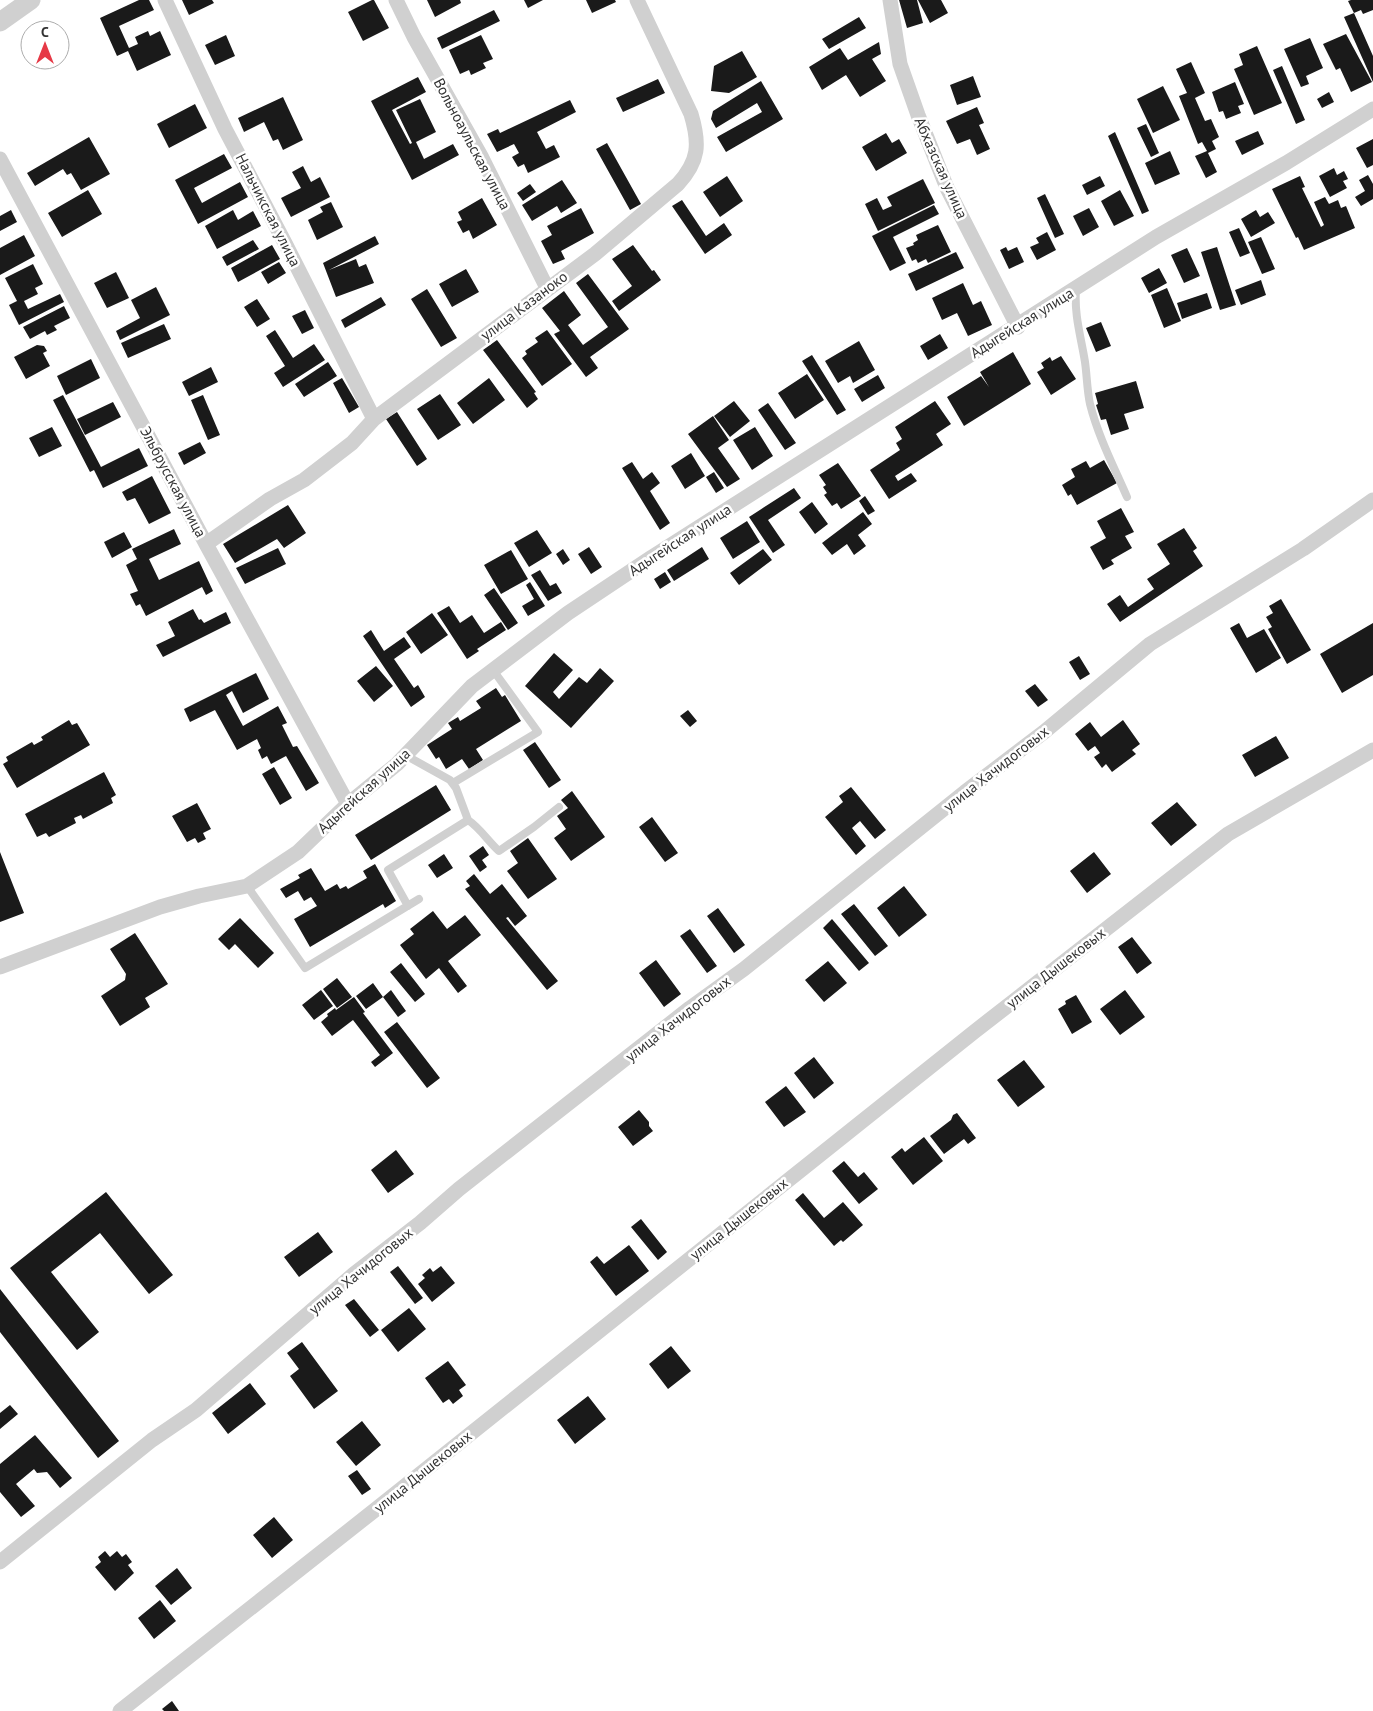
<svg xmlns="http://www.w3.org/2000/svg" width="1373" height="1711" font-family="'PT Sans',sans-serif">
<rect width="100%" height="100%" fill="#fff"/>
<path fill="#1a1a1a" d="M139 0H149L154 10 119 26 129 48 138 44 135 37 148 31 150 36 160 31 171 55 137 71 128 51 117 56 100 18Z
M182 0H212L214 3 189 15Z
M372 0H374L389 28 363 41 348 12Z
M427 0H460L461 3 435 17Z
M524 0H543L528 8Z
M586 0H615L616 2 592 13Z
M899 0H917L923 23 907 28Z
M918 0H941L948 13 930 23Z
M1351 0H1373V10L1363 14 1361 10 1354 13 1348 1Z
M494 10 500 21 442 49 437 38Z
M1354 13 1373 56V82L1344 17Z
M859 17 866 28 829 49 822 39Z
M1346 34 1372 82 1351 92 1340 68 1336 70 1323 44Z
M226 35 235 56 215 65 205 45Z
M481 35 493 59 483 63 486 68 471 75 469 70 460 74 449 50Z
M1310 38 1323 68 1306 76 1309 84 1301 87 1284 49Z
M879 42 881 54 872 59 886 81 860 97 846 75 822 90 809 67 840 48 848 60Z
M1257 46 1282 103 1254 115 1234 69 1243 65 1239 54Z
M742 51 757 77 729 93 711 91 714 66Z
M1191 62 1205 93 1195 98 1205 121 1211 119 1219 137 1212 141 1216 149 1208 153 1217 172 1206 178 1195 156 1207 151 1202 142 1198 144 1179 96 1187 93 1176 69Z
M1282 66 1305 120 1296 124 1273 70Z
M973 76 981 97 957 105 950 85Z
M418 77 426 92 392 110 410 144 412 143 396 110 420 99 436 132 416 142 424 159 453 144 459 155 412 180 371 101Z
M658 79 665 93 623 112 616 98Z
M761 81 783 119 726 152 717 137 762 112 757 103 716 128 711 119 713 111Z
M1235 82 1244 104 1238 106 1241 113 1226 119 1223 111 1219 112 1212 92Z
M1163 86 1180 120 1153 133 1137 99Z
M1329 92 1334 102 1322 108 1317 99Z
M283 97 303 140 283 150 278 139 273 141 264 122 244 132 238 118Z
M570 100 576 112 537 132 546 149 554 145 560 157 528 173 524 164 518 167 512 157 519 153 514 144 497 152 487 134 498 129 500 133Z
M195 104 207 128 169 148 157 124Z
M977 107 984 123 979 125 990 149 977 155 970 139 957 144 946 121Z
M1146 124 1159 153 1151 157 1137 128Z
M1258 131 1264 144 1242 155 1235 141Z
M1115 132 1149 211 1142 214 1108 136Z
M886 133 892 143 899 139 907 153 876 171 862 147Z
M89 137 110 174 81 190 71 173 67 175 63 169 35 186 27 173Z
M1373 139V165L1367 168 1356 148Z
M607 143 641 204 630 210 596 149Z
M1170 151 1180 174 1155 185 1145 163Z
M224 154 232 168 194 188 202 203 240 182 248 197 198 224 175 180Z
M303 166 311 182 320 177 330 197 291 217 281 198 301 188 292 172Z
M1334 168 1337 175 1344 171 1348 179 1343 181 1347 188 1330 197 1319 176Z
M1368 175 1373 184V199L1361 206 1355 197 1365 191 1359 180Z
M727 176 743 201 720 217 703 192Z
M1100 176 1105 186 1087 195 1082 185Z
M1300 176 1305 187 1302 188 1321 227 1324 225 1314 202 1325 197 1329 204 1338 200 1341 208 1346 206 1355 228 1304 250 1298 237 1296 238 1272 189Z
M923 179 935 203 878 231 865 204 877 198 883 210 892 206 887 197Z
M562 180 577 203 561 213 557 206 532 221 522 205Z
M530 184 536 192 523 201 517 193Z
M88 190 102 214 62 237 48 213Z
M1120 190 1134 216 1114 226 1101 201Z
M1045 194 1064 234 1055 238 1037 198Z
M482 198 497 225 473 239 469 230 463 233 457 222 462 220 458 212Z
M682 200 706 236 724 223 732 235 705 254 672 206Z
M331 202 343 227 317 240 308 220 323 212 320 207Z
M934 205 939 214 893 237 906 263 890 271 872 236Z
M581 208 594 233 561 251 565 259 553 264 541 241 552 235 547 226Z
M1089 208 1099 227 1083 236 1073 216Z
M11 210 17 222 0 231V216Z
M233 210 238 220 253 211 261 226 217 249 205 226Z
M1256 210 1260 217 1268 212 1275 223 1251 237 1241 219Z
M938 225 951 252 928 263 926 259 918 263 916 259 912 261 906 248 914 245 913 243 918 240 916 235Z
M1239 228 1250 253 1240 257 1229 232Z
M1047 232 1056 250 1037 260 1030 247 1039 243 1036 238Z
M24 235 35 256 0 275V248Z
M375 236 379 244 329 270 356 259 359 267 366 264 374 283 336 297 323 263Z
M1261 237 1275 269 1262 274 1248 242Z
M253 240 259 249 227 266 222 257Z
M272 245 280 259 238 282 231 268Z
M633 245 652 271 654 270 661 280 619 311 612 301 632 286 612 259Z
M1006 247 1008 251 1017 247 1024 262 1009 269 1000 250Z
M1217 247 1236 305 1220 310 1201 252Z
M1187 248 1200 276 1184 283 1171 255Z
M956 252 964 268 916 291 908 274Z
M279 262 286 273 268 284 261 272Z
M33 264 43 284 35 288 38 294 24 301 28 309 60 294 64 302 19 325 9 305 17 301 5 278Z
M1159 268 1167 283 1149 293 1141 278Z
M466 269 479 292 452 307 439 284Z
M116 272 129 298 107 308 94 283Z
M588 274 629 329 590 357 598 368 586 377 554 334 560 331 542 308 564 291 581 315 568 325 583 345 608 327 576 283Z
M1261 280 1266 295 1241 305 1235 290Z
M963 283 973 305 981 301 992 325 968 336 957 313 942 320 932 298Z
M156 287 170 315 120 340 116 331 140 318 131 300Z
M1167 288 1181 321 1164 328 1151 295Z
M427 289 457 338 441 347 411 299Z
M1207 293 1212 308 1182 319 1177 303Z
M381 297 386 305 345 328 341 320Z
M257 299 270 319 257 327 244 307Z
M64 306 70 318 54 326 57 330 47 335 45 331 30 339 23 327Z
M305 310 314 328 302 334 292 316Z
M1101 322 1111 346 1096 352 1086 328Z
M164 324 171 339 128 358 121 343Z
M275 330 293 358 314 344 325 360 283 387 274 373 285 366 266 336Z
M547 330 572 364 542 386 522 358 527 354 525 351 538 342 535 338Z
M940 334 948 348 928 360 920 346Z
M497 340 536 392 534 393 538 399 527 408 483 350Z
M859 341 875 370 853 383 850 376 838 383 825 361Z
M37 345 44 346 47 351 43 353 50 366 26 379 14 357Z
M1013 352 1031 384 964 426 947 397 981 376 989 387 980 372Z
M812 355 846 410 837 415 802 361Z
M1061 356 1076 379 1051 395 1037 372 1044 368 1041 363 1050 357 1052 361Z
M91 359 100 378 66 395 57 376Z
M328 362 337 376 304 397 295 384Z
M211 367 218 382 189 396 182 382Z
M807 374 824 400 795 419 778 393Z
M878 375 885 388 862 402 854 389Z
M342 378 359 407 349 413 333 383Z
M489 378 505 400 473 424 457 403Z
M1136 381 1144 408 1124 414 1129 429 1111 435 1106 419 1101 420 1096 405 1098 404 1095 393Z
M440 394 461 425 438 440 417 409Z
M63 395 101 467 139 448 148 466 103 488 94 470 90 472 53 400Z
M203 395 220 435 208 440 191 400Z
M734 401 750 421 730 437 714 416Z
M935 401 951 424 936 434 943 445 895 476 898 481 911 473 917 481 889 499 870 470 900 450 896 443 902 439 895 427Z
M113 402 121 417 85 435 77 419Z
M768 403 796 443 785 450 758 410Z
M397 412 427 459 417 466 386 419Z
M713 416 729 440 718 448 740 479 727 487 688 434Z
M52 427 62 446 39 457 29 438Z
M755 427 773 456 752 470 733 440Z
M200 442 206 453 184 465 178 453Z
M691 453 705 476 685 489 671 466Z
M1104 460 1117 483 1077 505 1071 494 1068 496 1062 485 1075 477 1071 469 1086 461 1090 468Z
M632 462 643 479 652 472 660 483 650 491 670 523 660 530 622 468Z
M838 463 861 496 841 509 837 503 832 506 824 495 827 493 823 487 826 485 819 475Z
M714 472 724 488 716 493 706 477Z
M152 476 171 513 149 524 135 498 127 501 122 492Z
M794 488 801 498 768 520 785 545 773 553 749 517Z
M865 496 875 511 868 515 859 501Z
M812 502 828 524 815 534 799 512Z
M288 505 306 533 284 548 277 539 235 563 223 544Z
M1121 508 1134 532 1125 536 1132 548 1111 560 1114 564 1103 570 1090 547 1106 538 1097 521Z
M863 512 872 524 858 535 866 546 854 555 847 544 832 555 822 543Z
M747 521 760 542 733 559 720 538Z
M1184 528 1197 548 1193 551 1203 566 1120 622 1107 604 1120 595 1128 607 1154 589 1147 579 1170 564 1157 544Z
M174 529 181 544 149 559 159 580 199 561 213 591 206 595 202 587 146 616 140 604 136 606 130 594 138 591 126 565 137 559 132 549Z
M537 530 552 553 529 567 514 543Z
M124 532 132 547 112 558 104 542Z
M589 547 602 567 591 574 578 554Z
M702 547 709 559 674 581 667 570Z
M278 548 286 564 245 584 236 568Z
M563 549 570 560 563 565 556 554Z
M763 549 772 560 739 585 730 573Z
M511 550 528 579 501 594 484 565Z
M540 570 550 586 556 583 562 593 548 601 531 575Z
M665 572 671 582 660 589 654 579Z
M530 582 545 606 528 616 522 606 534 599 526 585Z
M494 588 518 623 508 630 484 595Z
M1281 599 1311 650 1287 664 1268 629 1272 627 1266 617 1273 613 1269 606Z
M449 606 460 623 472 615 484 633 501 622 506 630 477 649 479 651 467 659 437 613Z
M193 609 199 620 201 619 204 623 226 612 231 623 163 657 156 645 175 636 168 622Z
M432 613 448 635 421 654 406 632Z
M1239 623 1247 638 1264 629 1281 658 1256 673 1230 628Z
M1373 623V675L1342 693 1320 654Z
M371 630 384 651 404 637 411 647 394 659 414 688 418 685 425 697 411 707 363 636Z
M554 653 573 670 553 692 559 699 579 677 587 683 600 668 614 681 571 728 525 686Z
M1079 656 1090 674 1080 680 1069 662Z
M376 666 393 686 374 702 357 681Z
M256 673 269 699 243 713 232 691 226 695 243 726 278 706 287 723 282 725 293 747 297 746 319 783 306 791 286 756 271 764 267 756 262 759 258 750 261 748 257 739 237 750 215 710 190 722 184 709Z
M1035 684 1048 700 1038 707 1025 691Z
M496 688 502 697 505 695 521 721 476 749 483 760 469 769 462 759 446 769 439 757 436 759 427 745 452 729 448 723 458 717 460 721 481 708 476 701Z
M688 710 697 721 690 727 680 716Z
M69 720 72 725 77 723 90 745 17 788 3 764 8 761 6 757 32 742 34 745 43 740 41 737Z
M1123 720 1140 744 1132 750 1136 754 1112 772 1106 764 1102 768 1094 757 1100 753 1095 746 1088 751 1075 734 1090 722 1101 737Z
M1276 736 1289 758 1255 777 1242 755Z
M535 742 561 780 549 788 523 750Z
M274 767 292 798 280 805 262 774Z
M104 772 116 795 111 798 113 803 83 819 81 815 74 818 76 823 49 837 46 833 37 837 25 814Z
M436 785 451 810 371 860 355 835Z
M851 787 886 830 875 839 860 821 852 828 866 846 856 855 825 817 843 802 839 796Z
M572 791 605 837 571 861 554 838 566 829 557 816 568 808 561 800Z
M1177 802 1197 825 1171 846 1151 823Z
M197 803 211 829 203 833 206 839 198 843 195 838 187 842 172 816Z
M652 817 678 853 665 862 639 827Z
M528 838 557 879 528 899 507 871 518 863 510 851Z
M483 846 489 855 482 860 487 867 480 872 469 856Z
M0 852 24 913 0 922Z
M1094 852 1111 874 1087 893 1070 871Z
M444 854 453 868 437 878 428 865Z
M375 864 396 901 385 908 383 904 310 947 294 919 317 906 311 897 304 901 298 891 286 898 280 889 300 878 298 875 311 868 325 891 337 884 340 889 346 886 348 889 367 878 363 871Z
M474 874 490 894 502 884 527 916 515 926 508 917 506 918 558 981 547 990 465 889 470 886 466 881Z
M904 886 927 915 899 937 877 908Z
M854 904 888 946 875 956 841 914Z
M718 908 745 945 734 953 707 916Z
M433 911 447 929 465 915 481 935 448 961 467 986 458 993 439 968 426 979 400 945 414 934 410 929Z
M240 918 274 953 258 968 235 944 229 950 218 939Z
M832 919 869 963 859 971 823 928Z
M690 929 717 966 707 973 680 936Z
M135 933 168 984 145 998 150 1007 120 1026 101 996 125 980 126 974 110 949Z
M1132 937 1152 963 1137 974 1118 947Z
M656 960 681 994 664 1007 639 973Z
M828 961 847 983 824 1002 805 980Z
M401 963 425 994 415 1002 390 972Z
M337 978 352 997 337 1008 323 989Z
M373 983 383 997 366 1009 356 996Z
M321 990 333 1006 314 1020 302 1005Z
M391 990 406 1011 398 1017 383 997Z
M1125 990 1145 1017 1120 1035 1100 1009Z
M1076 995 1092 1022 1072 1034 1058 1009 1066 1004 1065 1001Z
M354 997 365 1012 363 1013 393 1053 375 1067 371 1062 380 1055 353 1020 332 1036 321 1022 328 1016 327 1014 335 1008 336 1010Z
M397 1022 440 1078 427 1088 384 1032Z
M814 1057 834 1083 814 1099 794 1073Z
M1024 1060 1045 1087 1018 1107 997 1080Z
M786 1086 806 1112 784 1127 765 1102Z
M639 1110 649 1122V1126L653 1131 633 1146 618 1127Z
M957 1113 976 1138 968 1144 964 1139 944 1154 930 1136 951 1120 953 1115Z
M924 1137 943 1161 913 1185 891 1157 902 1148 905 1152Z
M396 1150 414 1174 388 1193 371 1170Z
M844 1161 858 1177 864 1172 878 1189 859 1204 832 1171Z
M106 1192 173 1275 149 1294 100 1233 51 1272 99 1332 77 1350 10 1268Z
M803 1193 824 1218 843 1202 863 1225 843 1242 841 1240 834 1246 795 1200Z
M641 1219 667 1252 658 1260 631 1227Z
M318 1232 333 1252 299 1277 284 1257Z
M629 1245 649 1271 616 1296 590 1262 597 1256 604 1264Z
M398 1266 423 1298 415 1304 390 1272Z
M441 1266 455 1283 432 1302 418 1284 425 1278 422 1275 430 1268 433 1272Z
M0 1289 119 1441 98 1458 0 1332Z
M354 1299 379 1330 370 1337 345 1305Z
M409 1308 426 1329 398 1352 381 1330Z
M302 1342 338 1391 314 1409 290 1376 299 1369 287 1353Z
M671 1346 691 1371 668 1389 649 1364Z
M448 1361 466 1385 459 1390 463 1396 453 1404 449 1399 443 1403 425 1378Z
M250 1383 266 1404 228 1434 212 1413Z
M588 1396 606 1419 575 1444 557 1420Z
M10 1405 18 1414 0 1429V1413Z
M362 1421 381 1445 356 1466 336 1442Z
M35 1435 72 1478 60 1488 47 1472 37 1473 34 1469 16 1484 35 1506 21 1517 0 1492V1464Z
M357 1470 371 1489 362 1495 348 1476Z
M274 1517 293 1540 272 1558 253 1535Z
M105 1551 110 1557 117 1551 122 1557 126 1554 132 1562 128 1565 134 1573 115 1591 95 1567 101 1562 98 1557Z
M177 1568 192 1588 171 1605 155 1586Z
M160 1600 176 1621 154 1639 138 1618Z
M172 1701 179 1711H164L162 1709Z"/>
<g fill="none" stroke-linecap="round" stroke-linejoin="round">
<path stroke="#d0d0d0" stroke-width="8" d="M1076 289C1074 315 1081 337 1085 362 1087 376 1087 390 1090 404 1098 436 1114 467 1127 497
M405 755 450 780 456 788 468 820 388 870 408 906
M453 783 538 732 493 670
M468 820C480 828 488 841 499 851L534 827 559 807
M247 886 305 968 419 899"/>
<path stroke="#d0d0d0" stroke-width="15" d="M165 0 225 129 286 245 374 419
M396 0 414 37 482 158 547 288
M890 0 900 64 918 115 947 188 1018 327
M0 159 206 544 348 804
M206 544 270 499 304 480 352 443 374 419 595 254 678 184C699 161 700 144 691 114L637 0
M0 967 160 907 199 896 247 886 298 852 348 804 397 764 472 686 568 613 652 557 1156 237 1286 163 1373 109
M0 1562 152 1440 196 1410 354 1274 420 1223 459 1189 690 1008 744 969 965 792 1044 732 1150 644 1303 549 1373 500
M120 1711 380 1506 974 1032 1228 834 1373 750"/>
<path stroke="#d0d0d0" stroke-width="19" d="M0 22 31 0"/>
</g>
<g text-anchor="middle" stroke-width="5" stroke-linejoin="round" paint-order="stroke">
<g font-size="15" fill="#333" stroke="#fff">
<text transform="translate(472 144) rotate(62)" y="5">Вольноаульская улица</text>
<text transform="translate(941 168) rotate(66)" y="5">Абхазская улица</text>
<text transform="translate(268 210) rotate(63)" y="5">Нальчикская улица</text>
<text transform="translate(524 306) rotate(-37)" y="5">улица Казаноко</text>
<text transform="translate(1022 323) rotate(-32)" y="5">Адыгейская улица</text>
<text transform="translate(173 482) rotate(62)" y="5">Эльбрусская улица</text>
<text transform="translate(680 540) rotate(-33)" y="5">Адыгейская улица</text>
<text transform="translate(996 769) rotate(-38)" y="5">улица Хачидоговых</text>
<text transform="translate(364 791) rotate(-42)" y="5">Адыгейская улица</text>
<text transform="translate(1056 968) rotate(-38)" y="5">улица Дышековых</text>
<text transform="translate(678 1019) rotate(-38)" y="5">улица Хачидоговых</text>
<text transform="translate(739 1219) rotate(-39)" y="5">улица Дышековых</text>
<text transform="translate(361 1271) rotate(-39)" y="5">улица Хачидоговых</text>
<text transform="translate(423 1472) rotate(-39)" y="5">улица Дышековых</text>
</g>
</g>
<g transform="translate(45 45)"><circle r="24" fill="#ffffff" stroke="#adadad"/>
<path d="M0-4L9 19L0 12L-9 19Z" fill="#e63946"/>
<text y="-8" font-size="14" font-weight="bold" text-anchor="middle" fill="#333333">С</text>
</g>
</svg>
